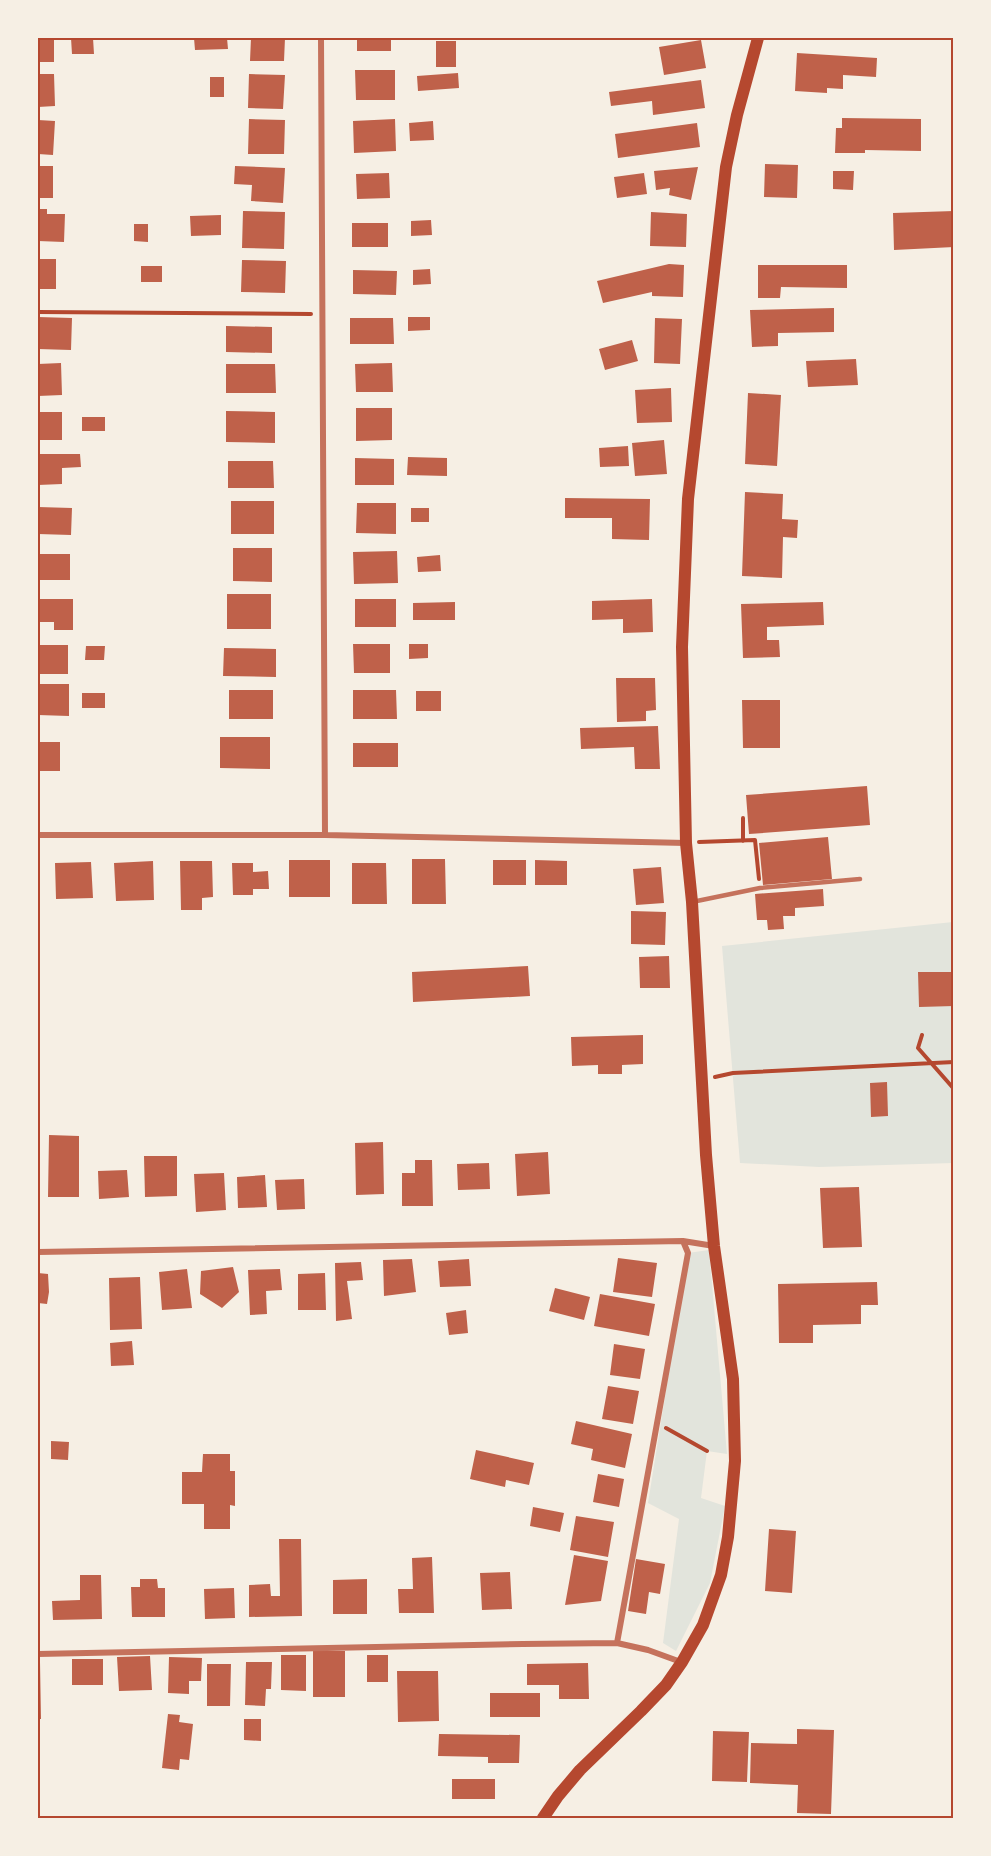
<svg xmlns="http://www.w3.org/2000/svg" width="991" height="1856" font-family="'Work Sans',sans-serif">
<rect width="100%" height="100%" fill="#f6efe4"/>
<path fill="#e2e4dc" d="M953 922V1163L819 1167 740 1163 722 946Z
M709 1250 727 1454 707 1451 701 1498 725 1506 710 1583 676 1651 663 1643 679 1519 648 1503 688 1253Z"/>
<path fill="#bf614a" d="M38 38H54V62H38Z
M71 38H93L94 54H72Z
M194 38H227L228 49 195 50Z
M251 38H285L284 61H250Z
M357 38H391V51H357Z
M701 40 706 68 664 75 659 47Z
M436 41H456V67H436Z
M797 53 877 58 876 77 843 75V89L827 88V93L795 91Z
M355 70H395V100H356Z
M458 73 459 88 418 91 417 76Z
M38 74H54L55 106 38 107Z
M249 74 285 75 283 109 248 108Z
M210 77H224V97H210Z
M701 80 705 108 653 115 652 101 611 106 609 92Z
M842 118 921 119V151L865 150V153H835L836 128H842Z
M249 119 285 120 284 154H248Z
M395 119 396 151 354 153 353 121Z
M38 120 55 121 53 155 38 154Z
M433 121 434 140 410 141 409 123Z
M697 123 700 147 618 158 615 134Z
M765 164 798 165 797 198 764 197Z
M38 166H53V198H38Z
M235 166 285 168 283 203 251 201 252 185 234 184Z
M698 167 691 200 669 195 670 188 656 190 654 171Z
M833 171H854L853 190 833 189Z
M389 173 390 198 357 199 356 174Z
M644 173 647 194 617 198 614 177Z
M38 209H47V214H65L64 242 38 241Z
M243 211 285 212 284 249 242 248Z
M954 211V247L894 250 893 213Z
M651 212 687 214 686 247 650 246Z
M221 215V235L191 236 190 216Z
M431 220 432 235 411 236V221Z
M352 223H388V247H352Z
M134 224H148V242L134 241Z
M38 259H56V289H38Z
M242 260 286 261 285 293 241 292Z
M669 264 684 265 683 297 652 296V292L603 303 597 281Z
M758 265H847V288L781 287 780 298H758Z
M141 266H162V282H141Z
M430 269 431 284 413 285V270Z
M353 270 397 271 396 295 353 294Z
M834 308V332L778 333V346L752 347 750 310Z
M38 317 72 318 71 350 38 349Z
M408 317H430V330L408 331Z
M350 318H393L394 344H350Z
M655 318 682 319 680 364 654 363Z
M226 326 272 327V353L226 352Z
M632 340 638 361 605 370 599 349Z
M856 359 858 385 808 387 806 361Z
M61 363 62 395 38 396V364Z
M392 363 393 392H356L355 364Z
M226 364H275L276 393H226Z
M671 388 672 422 637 423 635 390Z
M748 393 781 395 777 466 745 464Z
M356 408H392V440L356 441Z
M226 411 275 412V443L226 442Z
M38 412H62V440H38Z
M82 417H105V431H82Z
M664 440 667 474 635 476 632 443Z
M628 446 629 466 600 467 599 448Z
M38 454H80L81 467 62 468V484L38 485Z
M408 457 447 458V476L407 475Z
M355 458 394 459V485H355Z
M228 461H273L274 488H228Z
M745 492 783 494 782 519 798 520 797 538 783 537 782 578 742 576Z
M565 498 650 499 649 540 612 539V518H565Z
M231 501H274V534H231Z
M357 503H396V534L356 533Z
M38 507 72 508 71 535 38 534Z
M411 508H429V522H411Z
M233 548H272V582L233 581Z
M397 551 398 583 354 584 353 552Z
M38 554H70V580H38Z
M440 555 441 571 418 572 417 557Z
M227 594H271V629H227Z
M38 599H73V630H54V622H38Z
M355 599H396V627H355Z
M652 599 653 632 623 633V619L592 620V601Z
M455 602V620H413V603Z
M823 602 824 625 767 627V640H779L780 657 743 658 741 604Z
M353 644H390V673H354Z
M409 644H428V658L409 659Z
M38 645H68V674H38Z
M86 646H105L104 660H85Z
M224 648 276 649V677L223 676Z
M616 678H655L656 710 646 711V721L617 722Z
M38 684H69V716L38 715Z
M229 690H273V719H229Z
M353 690H396L397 719H353Z
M416 691H441V711H416Z
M82 693H105V708H82Z
M742 700H780V748H743Z
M658 726 660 769H635L634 747 581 749 580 728Z
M220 737H270V769L220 768Z
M38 742H60V771H38Z
M353 743H398V767H353Z
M867 786 870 825 749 834 746 795Z
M828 837 832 879 763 885 759 843Z
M412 859H445L446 904H412Z
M289 860H330V897H289Z
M493 860H526V885H493Z
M535 860 567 861V885H535Z
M153 861 154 900 116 901 114 863Z
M180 861H212L213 897 202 898V910H181Z
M91 862 93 898 56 899 55 863Z
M232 863H253V872L268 871 269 889H253V895H233Z
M352 863H386L387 904H352Z
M661 867 664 903 636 905 633 869Z
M823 889 824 906 795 908V916H783L784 929 768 930 767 920H757L755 894Z
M631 911 666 912 665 945 631 944Z
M669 956 670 988H640L639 957Z
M528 966 530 996 413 1002 412 972Z
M918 972H954V1006L919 1007Z
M643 1035V1064L622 1065V1074H598V1065L572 1066 571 1037Z
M887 1082 888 1116 871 1117 870 1083Z
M49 1135 79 1136V1197H48Z
M383 1142 384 1194 356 1195 355 1143Z
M548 1152 550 1194 517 1196 515 1154Z
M144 1156H177V1196L145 1197Z
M415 1160H432L433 1206H402V1173H415Z
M489 1163 490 1189 458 1190 457 1164Z
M127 1170 129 1197 99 1199 98 1171Z
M224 1173 226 1210 196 1212 194 1174Z
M265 1175 267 1207 238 1208 237 1177Z
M304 1179 305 1209 277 1210 275 1180Z
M859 1187 862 1247 823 1248 820 1188Z
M618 1258 657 1263 652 1297 613 1292Z
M412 1259 416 1292 384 1296 383 1260Z
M469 1259 471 1286 440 1287 438 1261Z
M361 1262 363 1280 347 1281 352 1319 336 1321 335 1263Z
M233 1267 239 1292 222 1308 200 1294 201 1271Z
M187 1269 192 1308 162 1310 159 1272Z
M280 1269 282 1290 266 1291 267 1314 250 1315 248 1270Z
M38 1273 48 1274 49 1292 47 1304 38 1303Z
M325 1273 326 1310H298V1274Z
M140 1277 142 1329 110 1330 109 1278Z
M877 1282 878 1305H861V1324L813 1325V1343H779L778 1284Z
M555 1288 590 1297 584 1320 549 1311Z
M600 1294 655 1304 649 1336 594 1326Z
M466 1310 468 1333 449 1335 446 1313Z
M132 1341 134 1365 111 1366 110 1343Z
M614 1344 645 1349 640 1379 610 1375Z
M608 1386 639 1391 633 1424 602 1419Z
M576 1421 632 1434 625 1468 591 1460 593 1449 571 1444Z
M51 1441 69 1442 68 1460 51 1459Z
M476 1450 534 1463 529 1485 506 1480 505 1487 470 1479Z
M203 1454H230V1471H235V1506L230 1505V1529H204V1504H182V1472H202Z
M598 1474 624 1479 619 1507 593 1502Z
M533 1507 564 1513 560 1532 530 1526Z
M576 1516 614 1522 608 1557 570 1550Z
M769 1529 796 1531 792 1593 765 1591Z
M279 1539H301L302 1616 249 1617V1585L270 1584 271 1596H280Z
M574 1555 608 1561 601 1601 565 1605Z
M432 1557 434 1613H399L398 1589H413L412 1558Z
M636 1559 665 1564 660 1594 649 1592 646 1614 628 1611Z
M510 1572 512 1609 482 1610 480 1573Z
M80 1575H101L102 1619 53 1620 52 1601 80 1600Z
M140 1579H157L158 1588H165V1617H132L131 1587H140Z
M367 1579V1614H333V1580Z
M234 1588 235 1618 205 1619 204 1589Z
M313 1651H345V1697H313Z
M281 1655H306V1691L281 1690Z
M367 1655H388V1682H367Z
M150 1656 152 1690 119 1691 117 1657Z
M169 1657 202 1658 201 1681H189V1694L168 1693Z
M72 1659H103V1685H72Z
M38 1662H40L41 1719H38Z
M246 1662H272L271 1689H266L265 1706 245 1705Z
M588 1663 589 1699H559V1685H527V1664Z
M207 1664H231L230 1706H207Z
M397 1671H438L439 1721 398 1722Z
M490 1693H540V1717H490Z
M168 1714 180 1715 179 1722 193 1724 189 1760 180 1759 179 1770 162 1768Z
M244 1719H261V1741L244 1740Z
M797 1729 834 1730 831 1814 797 1813 798 1785 750 1783 751 1743 797 1744Z
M713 1731 749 1732 747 1782 712 1781Z
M439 1734 520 1735 519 1763H488V1757L438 1756Z
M452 1779H495V1799H452Z"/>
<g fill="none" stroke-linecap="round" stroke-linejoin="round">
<path stroke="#b5482f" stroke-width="4" d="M38 312 311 314
M743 818V841
M699 842 755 840 759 879
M922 1035 918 1048 954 1089
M715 1077 733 1073 954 1062
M666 1428 707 1451"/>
<path stroke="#c5725c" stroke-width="4.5" d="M692 902 760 888 860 879"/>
<path stroke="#c5725c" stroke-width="6" d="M321 38 325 835
M38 835H325L686 843
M38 1252 683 1241 714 1246
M617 1643 688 1253 683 1241
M38 1654 523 1644 617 1643 648 1650 681 1662"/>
<path stroke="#b5482f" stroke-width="12" d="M543 1818 558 1796 580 1770 641 1711 666 1685 682 1662 703 1625 721 1575 728 1537 735 1461 733 1379 714 1246 706 1155 692 902 686 843 682 647 688 499 726 167 737 115 758 38"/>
</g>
<rect width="991" height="1856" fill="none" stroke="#f6efe4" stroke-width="78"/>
<rect x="39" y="39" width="913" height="1778" fill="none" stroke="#b5482f" stroke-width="2"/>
</svg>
